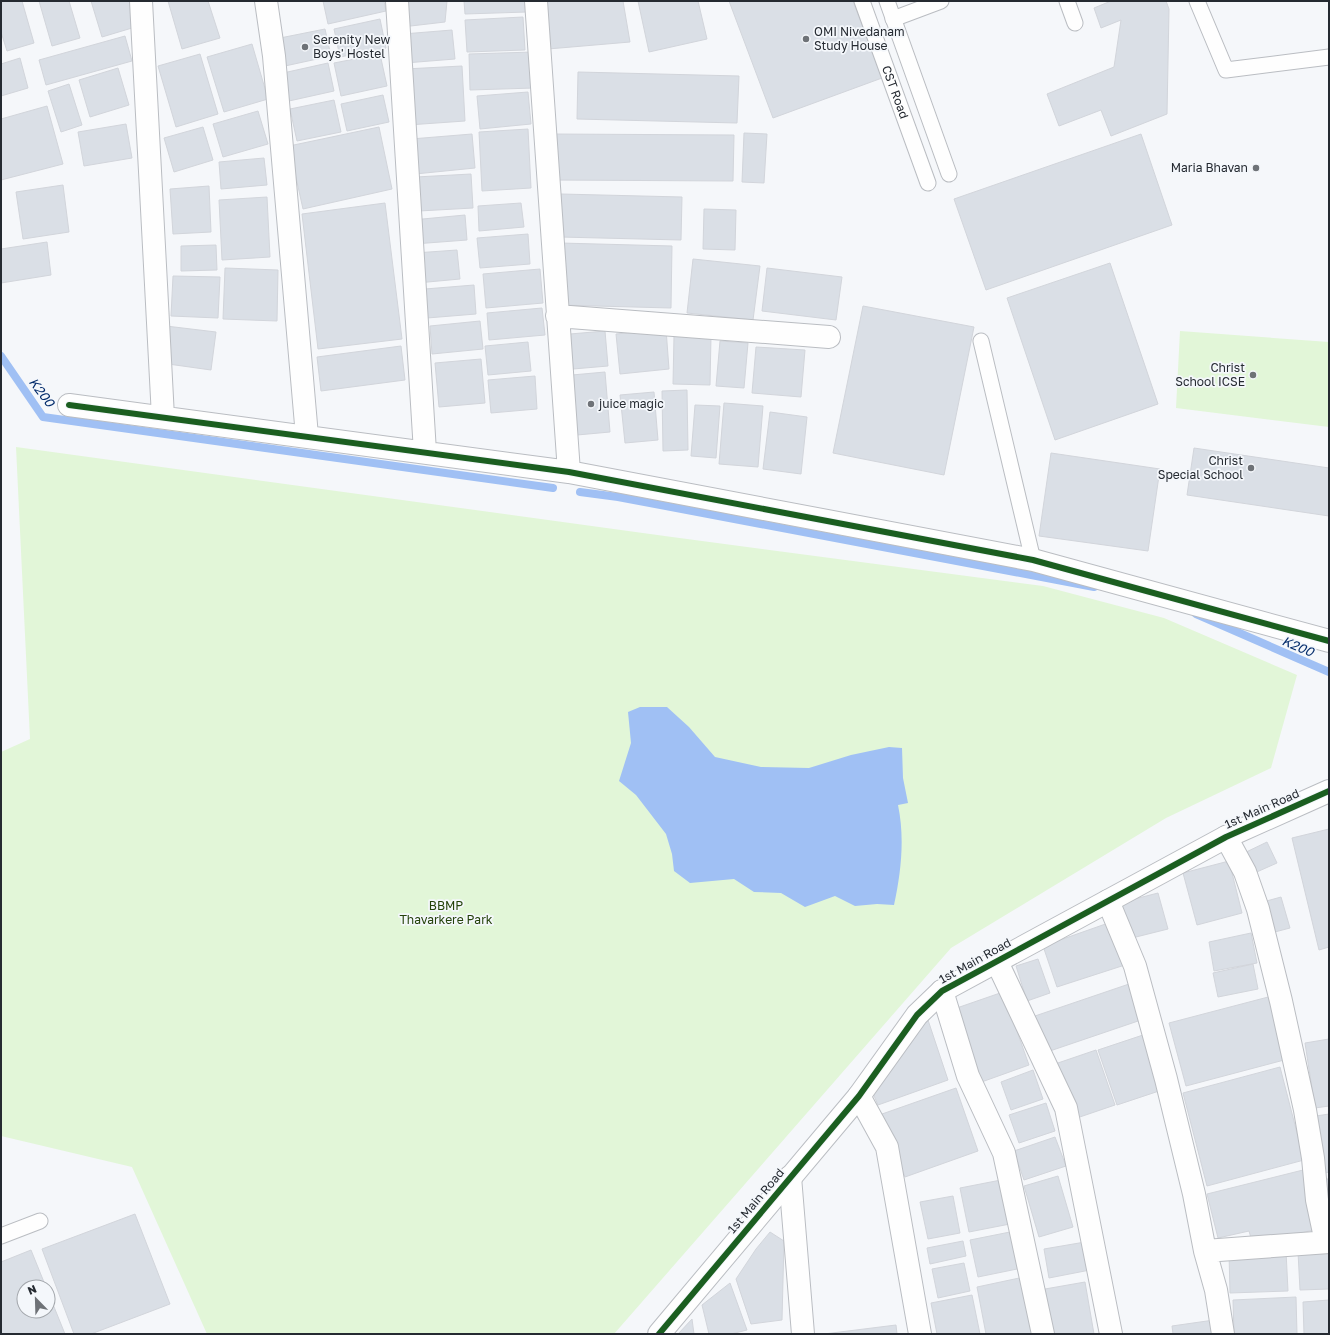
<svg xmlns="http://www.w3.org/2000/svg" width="1330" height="1335" font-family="'Golos Text',sans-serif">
<rect width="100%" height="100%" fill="#f5f7fa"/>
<path fill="#e2f6d8" d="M1180 331 1329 342V427L1176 408Z
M16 447 672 537 1043 586 1164 618 1297 675 1271 768 1166 818 951 948 614 1334H207L132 1167 1 1136V752L30 739Z"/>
<path fill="#a0c0f4" d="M640 707H667L689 727 715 757 761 767 809 768 851 755 889 747 902 748 903 778 908 803 898 805C905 838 901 873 894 905L877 904 855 906 835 896 805 907 781 893 754 892 734 879 690 883 674 871 672 854 666 834 636 795 619 781 631 743 628 712Z"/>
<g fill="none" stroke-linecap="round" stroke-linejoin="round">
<path stroke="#a0c0f4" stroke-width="8" d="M1 356 43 417 553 488
M580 492 618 497 1094 587
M1196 614 1329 672"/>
</g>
<path fill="#dadfe6" stroke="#d2d5db" d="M1 1H22L34 43 7 51 1 32Z
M39 1H69L80 38 52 46Z
M91 1H135L142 25 102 37Z
M168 1H208L220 38 182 49Z
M323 1H384L386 11 328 24Z
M399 1H447L445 22 402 27Z
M464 1H526L527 12 465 14Z
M541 1H623L630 42 548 49Z
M638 1H698L707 39 649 52Z
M729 1H853L882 78 773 118Z
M1111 1H1166L1169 9 1167 114 1111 136 1101 110 1059 126 1047 94 1114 67 1121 20 1101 28 1094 8Z
M523 17 525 50 467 52 465 20Z
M380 19 386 48 340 57 334 29Z
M325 29 331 56 285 66 280 38Z
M452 30 455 59 405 63 403 34Z
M125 36 132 61 46 85 39 60Z
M252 44 268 99 224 112 207 57Z
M533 52 534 88 470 90 469 54Z
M200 54 218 114 176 127 158 66Z
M380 54 387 86 341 96 334 63Z
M20 58 28 88 1 96V64Z
M328 63 334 91 289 101 283 73Z
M462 66 465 121 408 125 405 69Z
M118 68 129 105 90 117 79 80Z
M578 72 739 76 737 123 577 119Z
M69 84 82 125 61 132 48 91Z
M528 92 531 124 480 129 477 96Z
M383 95 389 122 347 131 341 104Z
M334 100 341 132 297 141 290 109Z
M47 106 63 164 1 180V119Z
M258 111 268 144 223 157 213 124Z
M126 124 132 158 84 166 78 132Z
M203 127 213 160 174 172 164 138Z
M379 127 392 189 303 209 289 146Z
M528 129 531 188 482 191 479 132Z
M744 133 767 134 764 183 742 182Z
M472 134 475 168 415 174 411 139Z
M551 134 734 135 733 181 550 180Z
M1141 134 1172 225 986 290 954 199Z
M264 158 267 185 221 189 219 162Z
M471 174 473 208 419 211 416 177Z
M63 185 69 232 23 239 16 192Z
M209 186 211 232 173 234 170 189Z
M561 194 682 197 681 240 560 237Z
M267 197 270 257 222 260 219 200Z
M385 203 402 339 318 349 302 214Z
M521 203 524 227 479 231 478 206Z
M704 209 736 210 735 250 703 249Z
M465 215 467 240 414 244 412 220Z
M528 234 530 264 480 268 477 238Z
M47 242 51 275 1 283V249Z
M560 243 672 246 671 308 558 305Z
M216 245 217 270 181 271V246Z
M457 250 460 279 417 283 415 253Z
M693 259 760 266 753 320 687 313Z
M1110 263 1158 404 1055 440 1007 298Z
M225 268 278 270 277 321 223 319Z
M767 268 842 277 836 320 762 311Z
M540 269 543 303 486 308 483 274Z
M173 276 220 277 218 318 171 316Z
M474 285 476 314 427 318 425 289Z
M863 306 974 327 944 475 833 453Z
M542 308 545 335 489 340 487 313Z
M480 321 483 349 432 354 430 326Z
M166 326 216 332 211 370 161 363Z
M666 329 669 369 620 374 616 334Z
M605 331 608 366 573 369 570 334Z
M674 336H711L710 385 673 384Z
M720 341 748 343 744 388 716 386Z
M528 342 531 371 488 375 485 346Z
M401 346 405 380 321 391 317 357Z
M756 347 805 350 801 397 752 393Z
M481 359 485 403 439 407 435 363Z
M605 372 610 432 577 435 572 375Z
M535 376 537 409 491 413 488 380Z
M687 390 688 450 663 451 662 391Z
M654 392 658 440 625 443 620 395Z
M724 403 763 406 758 467 719 464Z
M695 405 720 406 716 458 691 456Z
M770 412 807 417 801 474 763 469Z
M1194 448 1329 468V516L1187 495Z
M1051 453 1160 469 1148 551 1039 536Z
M1329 829V947L1319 950 1292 838Z
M1267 842 1277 863 1250 875 1240 855Z
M1229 861 1242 913 1197 925 1183 873Z
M1158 893 1168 929 1128 939 1119 903Z
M1281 897 1290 928 1271 933 1263 902Z
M1114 921 1128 964 1057 987 1043 946Z
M1251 933 1257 963 1214 971 1209 942Z
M1038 959 1050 993 1027 1001 1016 966Z
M1253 964 1258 989 1218 997 1213 973Z
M1132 983 1144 1019 1044 1053 1032 1017Z
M1003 992 1029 1065 976 1084 951 1010Z
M1272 996 1288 1059 1186 1086 1169 1023Z
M928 1020 948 1080 878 1105 869 1084 911 1027Z
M1146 1034 1165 1089 1117 1105 1098 1050Z
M1329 1039V1106L1315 1108 1305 1043Z
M1096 1050 1115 1105 1071 1120 1052 1065Z
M1280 1067 1304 1160 1207 1186 1183 1093Z
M1033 1070 1043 1099 1011 1110 1001 1082Z
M956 1088 978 1151 905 1177 882 1114Z
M1046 1103 1055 1131 1019 1143 1009 1115Z
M1329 1114V1172L1325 1173 1316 1116Z
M1055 1137 1066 1166 1024 1180 1014 1151Z
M1303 1170 1317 1229 1253 1245 1249 1231 1218 1238 1207 1194Z
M1058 1176 1073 1227 1039 1237 1024 1186Z
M1006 1179 1015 1223 969 1232 960 1188Z
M1326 1179H1329V1199Z
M953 1196 960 1233 928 1239 920 1202Z
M135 1214 170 1304 91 1334H74L42 1249Z
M1015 1231 1022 1268 978 1277 970 1240Z
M770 1232 784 1241 782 1320 751 1324 736 1279 756 1249Z
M963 1241 966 1256 930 1264 927 1248Z
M1085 1242 1090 1270 1049 1278 1044 1249Z
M31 1250 46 1287H24V1311H48V1292L65 1334H1V1262Z
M1329 1250V1289L1300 1290 1298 1252Z
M1286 1251 1288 1291 1230 1293 1229 1253Z
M964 1263 970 1291 938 1298 932 1269Z
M1024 1277 1036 1334H986L977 1287Z
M1085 1282 1094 1334H1053L1045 1289Z
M730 1283 747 1330 731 1334H709L702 1305Z
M972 1295 980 1334H937L931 1303Z
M1296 1297 1297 1334H1234L1233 1300Z
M1329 1300V1334H1304L1303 1302Z
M692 1319 694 1334H678Z
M1214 1320 1216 1334H1173L1172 1326Z
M896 1325 897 1334H824Z"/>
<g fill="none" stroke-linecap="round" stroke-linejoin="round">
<g stroke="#babdc2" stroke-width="17">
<g id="service">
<path id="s1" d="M862 1 928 183"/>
<path d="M887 1 949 174"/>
<path d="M1067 1 1075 23"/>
<path d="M1197 1 1226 70 1329 57"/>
<path d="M893 19 941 1"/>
<path d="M981 341 1033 560"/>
<path d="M1 1236 40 1221"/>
</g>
</g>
<g stroke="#babdc2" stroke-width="24">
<path id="minor" d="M141 1 163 417
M266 1 274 56 307 436
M397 1 425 452
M536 1 569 472
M557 316 829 337
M69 405 569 472 1033 560 1329 641
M1226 837 1245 872 1258 909 1281 1001 1305 1110 1313 1158 1317 1200 1326 1242
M1108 901 1135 966 1166 1079 1194 1194 1205 1251 1216 1290 1223 1334
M997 962 1066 1108 1111 1334
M942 991 968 1076 1004 1153 1043 1334
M859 1096 887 1147 920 1334
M790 1177 803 1334
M1205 1251 1329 1242"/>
</g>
<g stroke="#babdc2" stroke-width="24">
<path id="tertiary" d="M659 1334 859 1096 917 1015 942 991 1226 837 1329 791"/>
</g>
<use href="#service" stroke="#fefefe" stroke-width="15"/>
<use href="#minor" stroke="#fefefe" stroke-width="22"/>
<use href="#tertiary" stroke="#fefefe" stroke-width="22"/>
<g stroke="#f4f7fb" stroke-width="8">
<path id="cycleway" d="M69 405 569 472 1033 560 1329 641
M659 1334 859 1096 917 1015 942 991 1226 837 1329 791"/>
</g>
<use href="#cycleway" stroke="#1b5e20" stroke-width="6"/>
</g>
<g fill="#6e7277" stroke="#f4f7fb" stroke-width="1.5">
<circle cx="806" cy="39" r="4"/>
<circle cx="305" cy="47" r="4"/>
<circle cx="1256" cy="168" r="4"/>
<circle cx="1253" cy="375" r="4"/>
<circle cx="591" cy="404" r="4"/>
<circle cx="1251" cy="468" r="4"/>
</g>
<g text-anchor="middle" stroke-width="3.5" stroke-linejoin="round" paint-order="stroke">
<g font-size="12" fill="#252a31" stroke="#f4f7fb" text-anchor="start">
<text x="814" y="36">OMI Nivedanam<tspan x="814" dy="14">Study House</tspan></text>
<text x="313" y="44">Serenity New<tspan x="313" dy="14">Boys' Hostel</tspan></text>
<text x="1248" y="172" text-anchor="end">Maria Bhavan</text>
<text x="1245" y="372" text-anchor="end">Christ<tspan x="1245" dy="14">School ICSE</tspan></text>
<text x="599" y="408">juice magic</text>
<text x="1243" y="465" text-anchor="end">Christ<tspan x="1243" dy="14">Special School</tspan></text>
</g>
<g font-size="12" fill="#252a31" stroke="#f4f7fb">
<text dy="4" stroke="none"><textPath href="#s1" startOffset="97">CST Road</textPath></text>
<text transform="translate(1262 809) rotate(-24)" y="4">1st Main Road</text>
<text transform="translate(975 961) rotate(-29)" y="4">1st Main Road</text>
<text transform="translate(756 1201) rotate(-50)" y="4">1st Main Road</text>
</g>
<g font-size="12" fill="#24420a" stroke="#f4f7fb">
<text x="446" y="910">BBMP<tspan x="446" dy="14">Thavarkere Park</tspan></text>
</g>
<g font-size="13" font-style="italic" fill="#052d6c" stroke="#f4f7fb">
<text transform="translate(42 392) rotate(53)" y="5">K200</text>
<text transform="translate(1298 646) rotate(23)" y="5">K200</text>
</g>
</g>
<rect width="1330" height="1335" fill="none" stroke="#252a31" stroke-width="4"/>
<g transform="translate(36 1299) rotate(337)"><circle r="19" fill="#f4f7fb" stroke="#a1a5aa"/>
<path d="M0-3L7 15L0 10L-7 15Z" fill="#6e7277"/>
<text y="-6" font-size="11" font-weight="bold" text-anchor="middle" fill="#252a31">N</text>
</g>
</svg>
